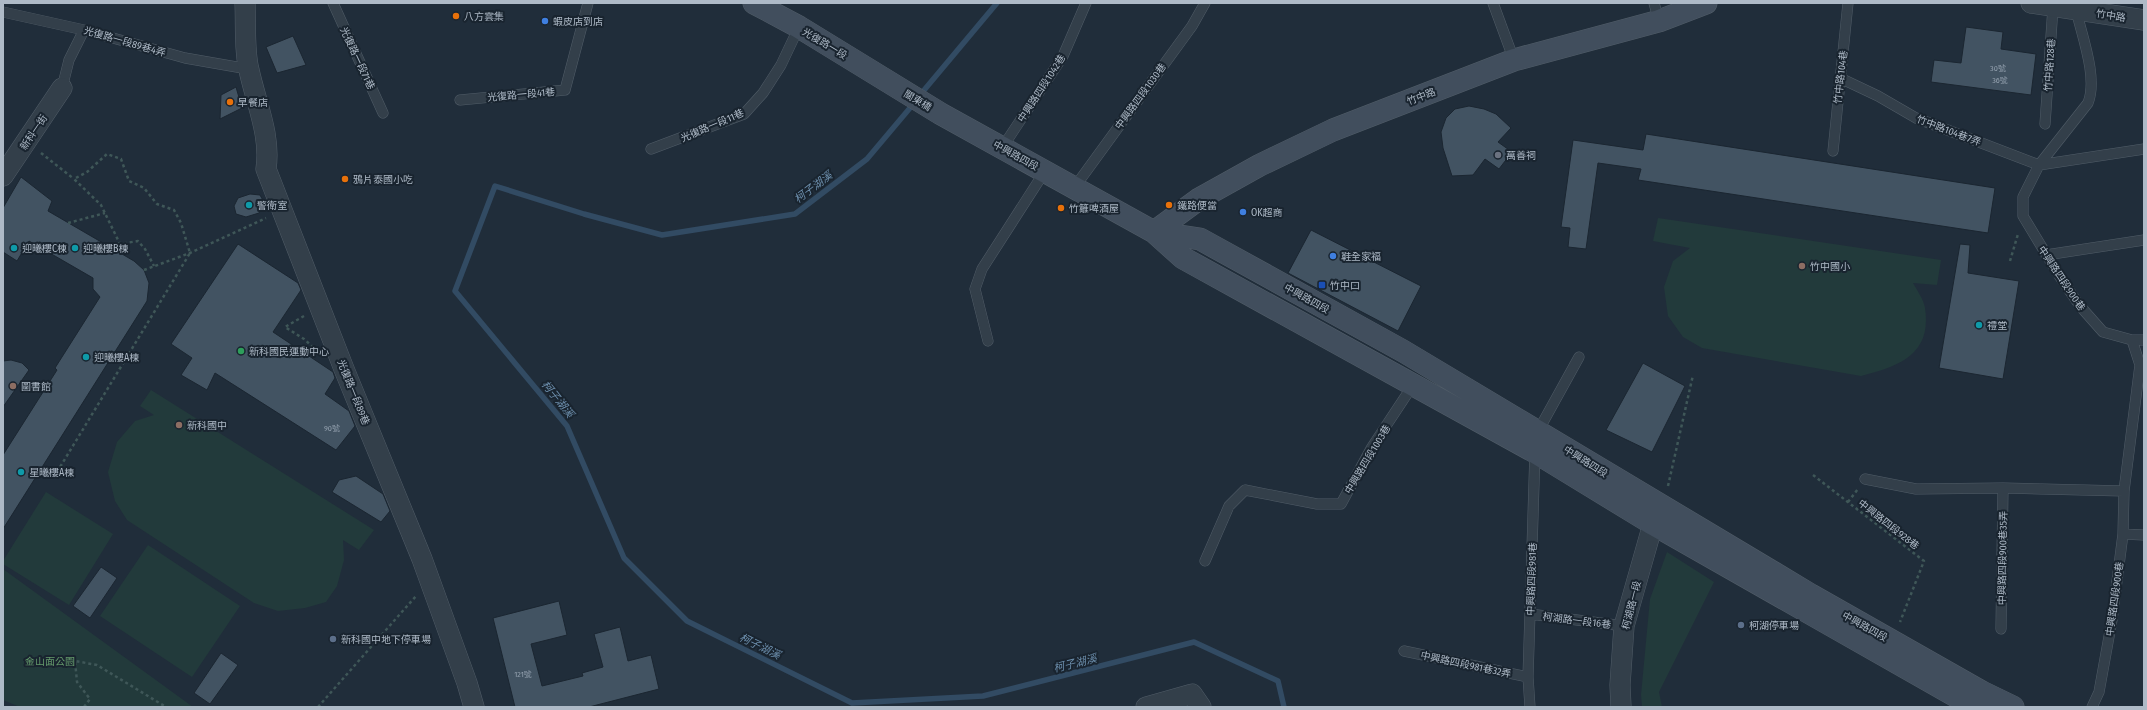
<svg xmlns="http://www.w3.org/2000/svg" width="2147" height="710" font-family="'Fira Sans Condensed','Noto Sans TC',sans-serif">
<rect width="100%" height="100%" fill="#202d3a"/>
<path fill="#223a3b" d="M1658 218 1941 260 1937 285 1913 283C1917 290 1924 300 1925 308 1932 355 1899 366 1861 376L1702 348 1683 337 1668 316 1664 287 1673 261 1690 248 1653 241Z
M151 390 374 530 359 550 343 540 344 560 337 586 326 602 305 608 278 611 254 603 127 520 115 501 108 472 117 442 135 421 154 415 140 406Z
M46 492 113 534 69 605 3 564V561Z
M148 545 240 606 192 677 100 616Z
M1667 552 1714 582 1659 692 1662 707H1642L1641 695 1650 599Z
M3 569 193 707H20L3 700Z"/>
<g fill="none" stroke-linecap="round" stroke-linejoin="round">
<path stroke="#324b63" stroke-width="5.5" d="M920 95 997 3
M915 102 867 159 795 214 662 235 584 214 495 186 455 291 567 426 624 558 687 621 852 703 983 696 1194 642 1278 681 1284 707"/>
</g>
<path fill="#425362" stroke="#1b2631" d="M1966 27 2003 32 2001 49 2036 54 2031 95 1931 82 1934 60 1961 63Z
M293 36 306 65 277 73 266 47Z
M236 87 242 108 220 119 221 95Z
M1469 106 1484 109 1496 114 1511 128 1498 142 1512 152 1499 169 1485 159 1473 175 1452 176 1443 148 1441 132 1446 118 1455 109Z
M1646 134 1995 188 1988 233 1638 180 1641 169 1598 163 1586 249 1568 247 1570 228 1561 227 1573 140 1643 150Z
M21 177 52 201 48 211 134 261 144 270 149 283 147 301 3 529V455L57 370 55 368 100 297 93 289V278L29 241 17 261 3 252V208Z
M250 194 260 195 265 204 259 213 246 217 236 214 234 206 238 198Z
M1311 230 1421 286 1398 331 1288 273Z
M238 244 298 283 301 290 273 332 333 372 335 378 325 394 349 411 355 426 336 450 215 373 207 390 181 375 192 358 171 344Z
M1960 244 1970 245 1968 273 2019 281 2003 379 1939 368Z
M11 360 22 363 29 370 3 407V361Z
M1643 363 1685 386 1652 452 1606 430Z
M356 476 383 494 390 511 381 522 332 492 339 480Z
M101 567 117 578 90 618 73 606Z
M559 601 567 635 531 644 542 686 583 676 582 673 603 667 594 634 620 627 628 661 651 655 659 689 589 707H515L493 618Z
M221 653 238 665 210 704 194 693Z"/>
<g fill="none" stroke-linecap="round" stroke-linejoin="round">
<g stroke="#515d68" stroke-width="11">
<path id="lane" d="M333 3 383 113
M1493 3 1514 60
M1654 3 1659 21
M2076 10C2082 36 2098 78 2088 103L2039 165 2023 197V216L2060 277 2080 306 2103 332 2132 340 2140 365 2124 491 2123 534 2112 620 2099 692 2092 707
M3 12 84 30 185 58 248 69
M1840 78 1878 96 1916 118 2039 165 2144 149
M62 88 69 60 84 30
M460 100 565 90 588 3
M2045 124 2053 7
M1002 148 1063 56 1086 3
M651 149 744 114 763 93 781 65 799 27
M1833 151 1848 3
M1074 188 1192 26 1205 3
M2046 255 2144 240
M2132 340H2144
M988 341 975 289 982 269 1045 171
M1537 433 1579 357
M1865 479 1916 489 2003 488 2124 491
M2123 534 2144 535
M1205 561 1229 506 1245 490 1317 504H1341L1372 447 1413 385
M1530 614 1624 626
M2001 629 2003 488
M1404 651 1528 677
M1530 707 1528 677 1535 451"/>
</g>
<g stroke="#515d68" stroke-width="21">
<path id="street" d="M245 3C246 24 244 51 249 70 256 103 271 135 266 169L344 369 422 559 467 683 474 707
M2031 3 2144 20
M3 176 62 88
M1146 707 1192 694 1201 707
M1621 707 1620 685 1624 626 1653 524 1662 510"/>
</g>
<g stroke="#515d68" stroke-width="23">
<path id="secondary" d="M754 3 799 27 941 114 1154 232 1183 258 1535 452 1653 524 1975 707
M1154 232 1200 239 1403 351 1811 595 1982 692 2013 707
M1154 232 1199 199 1260 165 1333 130 1514 60 1659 21 1706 3"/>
</g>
<path stroke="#3f5758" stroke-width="2.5" stroke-dasharray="3 3" stroke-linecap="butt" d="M41 153 74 179
M68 223 105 213
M2010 261 2018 234
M144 270 190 253 266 218
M304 316 285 327 304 339 315 349
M1813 475 1924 561 1900 622
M54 477 190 253 181 223 174 210 157 204 144 188 129 181 121 159 107 154 87 172 74 179 101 205 120 244 138 241 145 249 154 266
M1668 486 1693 375
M1848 502 1858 489
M84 707 90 699 77 682 75 661 97 665 166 707
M318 707 416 596"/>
<use href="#lane" stroke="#333f4a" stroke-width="10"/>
<use href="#street" stroke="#333f4a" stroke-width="20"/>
<use href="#secondary" stroke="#414e5d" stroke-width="22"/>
</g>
<g fill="#e8710a" stroke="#19242f" stroke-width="1.5">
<circle cx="456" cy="16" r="4"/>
<circle cx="230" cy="102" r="4"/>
<circle cx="345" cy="179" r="4"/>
<circle cx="1169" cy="205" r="4"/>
<circle cx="1061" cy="208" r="4"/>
</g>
<g fill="#3f7fe0" stroke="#19242f" stroke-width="1.5">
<circle cx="545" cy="21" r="4"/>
<circle cx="1243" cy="212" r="4"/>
<circle cx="1333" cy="256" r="4"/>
</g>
<circle fill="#6b7280" stroke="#19242f" stroke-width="1.5" cx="1498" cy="155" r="4"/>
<g fill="#0f9aa8" stroke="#19242f" stroke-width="1.5">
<circle cx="249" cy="205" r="4"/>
<circle cx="14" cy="248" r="4"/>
<circle cx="75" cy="248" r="4"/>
<circle cx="1979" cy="325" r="4"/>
<circle cx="86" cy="357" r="4"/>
<circle cx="21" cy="472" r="4"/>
</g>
<g fill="#8d6e63" stroke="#19242f" stroke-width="1.5">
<circle cx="1802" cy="266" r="4"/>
<circle cx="13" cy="386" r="4"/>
<circle cx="179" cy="425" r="4"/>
</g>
<rect fill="#1a4fb4" stroke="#19242f" stroke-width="1.5" x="1318" y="281" width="8" height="8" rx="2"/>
<circle fill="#2e9e5b" stroke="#19242f" stroke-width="1.5" cx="241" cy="351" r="4"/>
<g fill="#5c6f8a" stroke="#19242f" stroke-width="1.5">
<circle cx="1741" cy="625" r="4"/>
<circle cx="333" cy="639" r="4"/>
</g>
<g text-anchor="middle" stroke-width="4" stroke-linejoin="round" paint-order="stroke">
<g font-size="8" fill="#93a0ae">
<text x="1998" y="71">30號</text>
<text x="2000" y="83">36號</text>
<text x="332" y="431">90號</text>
<text x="523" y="677">121號</text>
</g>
<g font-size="10" fill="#aebac7" stroke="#19242f">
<text transform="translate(2111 15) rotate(9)" y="4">竹中路</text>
<text transform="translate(125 41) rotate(16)" y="4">光復路一段89巷4弄</text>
<text transform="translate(825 43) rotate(31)" y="4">光復路一段</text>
<text transform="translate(358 58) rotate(65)" y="4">光復路一段71巷</text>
<text transform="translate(2049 65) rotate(-86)" y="4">竹中路128巷</text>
<text transform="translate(1840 77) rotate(-83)" y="4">竹中路104巷</text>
<text transform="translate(1041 88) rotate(-57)" y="4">中興路四段1042巷</text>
<text transform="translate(521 94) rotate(-5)" y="4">光復路一段41巷</text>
<text transform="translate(1140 96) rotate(-54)" y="4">中興路四段1030巷</text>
<text transform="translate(1421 96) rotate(-21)" y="4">竹中路</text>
<text transform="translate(918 100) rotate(31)" y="4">關東橋</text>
<text transform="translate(712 125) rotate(-23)" y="4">光復路一段11巷</text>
<text transform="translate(1949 130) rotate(21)" y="4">竹中路104巷7弄</text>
<text transform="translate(33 132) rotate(-56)" y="4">新科一街</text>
<text transform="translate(1016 155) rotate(29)" y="4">中興路四段</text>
<text transform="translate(2062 278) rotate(56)" y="4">中興路四段900巷</text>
<text transform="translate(1307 298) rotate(29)" y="4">中興路四段</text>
<text transform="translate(354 392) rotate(68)" y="4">光復路一段89巷</text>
<text transform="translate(1367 459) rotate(-59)" y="4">中興路四段1003巷</text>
<text transform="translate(1586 461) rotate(32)" y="4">中興路四段</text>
<text transform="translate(1889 524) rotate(38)" y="4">中興路四段928巷</text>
<text transform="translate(2002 558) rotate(-89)" y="4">中興路四段900巷35弄</text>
<text transform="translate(1531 579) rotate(-88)" y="4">中興路四段981巷</text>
<text transform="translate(2114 599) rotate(-82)" y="4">中興路四段900巷</text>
<text transform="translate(1631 605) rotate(-76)" y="4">柯湖路一段</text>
<text transform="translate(1577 620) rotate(7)" y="4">柯湖路一段16巷</text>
<text transform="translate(1865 626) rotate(29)" y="4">中興路四段</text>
<text transform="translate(1466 664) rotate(12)" y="4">中興路四段981巷32弄</text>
</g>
<g font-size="10" fill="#aebac7" stroke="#19242f" text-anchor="start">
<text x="464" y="20">八方雲集</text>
<text x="553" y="25">蝦皮店到店</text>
<text x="238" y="106">早餐店</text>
<text x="1506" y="159">萬善祠</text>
<text x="353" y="183">鴉片泰國小吃</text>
<text x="257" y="209">警衛室</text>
<text x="1177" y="209">鐵路便當</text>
<text x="1069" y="212">竹籬啤酒屋</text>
<text x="1251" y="216">OK超商</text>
<text x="22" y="252">迎曦樓C棟</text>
<text x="83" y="252">迎曦樓B棟</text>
<text x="1341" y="260">鞋全家福</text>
<text x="1810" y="270">竹中國小</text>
<text x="1330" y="289">竹中口</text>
<text x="1987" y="329">禮堂</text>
<text x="249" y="355">新科國民運動中心</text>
<text x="94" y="361">迎曦樓A棟</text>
<text x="21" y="390">圖書館</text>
<text x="187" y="429">新科國中</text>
<text x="29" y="476">星曦樓A棟</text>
<text x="1749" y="629">柯湖停車場</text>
<text x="341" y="643">新科國中地下停車場</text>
</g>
<g font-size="10" fill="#64996b" stroke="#19242f">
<text x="50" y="665">金山面公園</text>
</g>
<g font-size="11" font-style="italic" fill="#6c8eac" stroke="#19242f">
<text transform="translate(813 187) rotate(-37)" y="4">柯子湖溪</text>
<text transform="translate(558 399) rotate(51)" y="4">柯子湖溪</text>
<text transform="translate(760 646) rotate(26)" y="4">柯子湖溪</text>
<text transform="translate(1075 663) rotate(-14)" y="4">柯子湖溪</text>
</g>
</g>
<rect width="2147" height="710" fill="none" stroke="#aebac7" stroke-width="8"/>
</svg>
